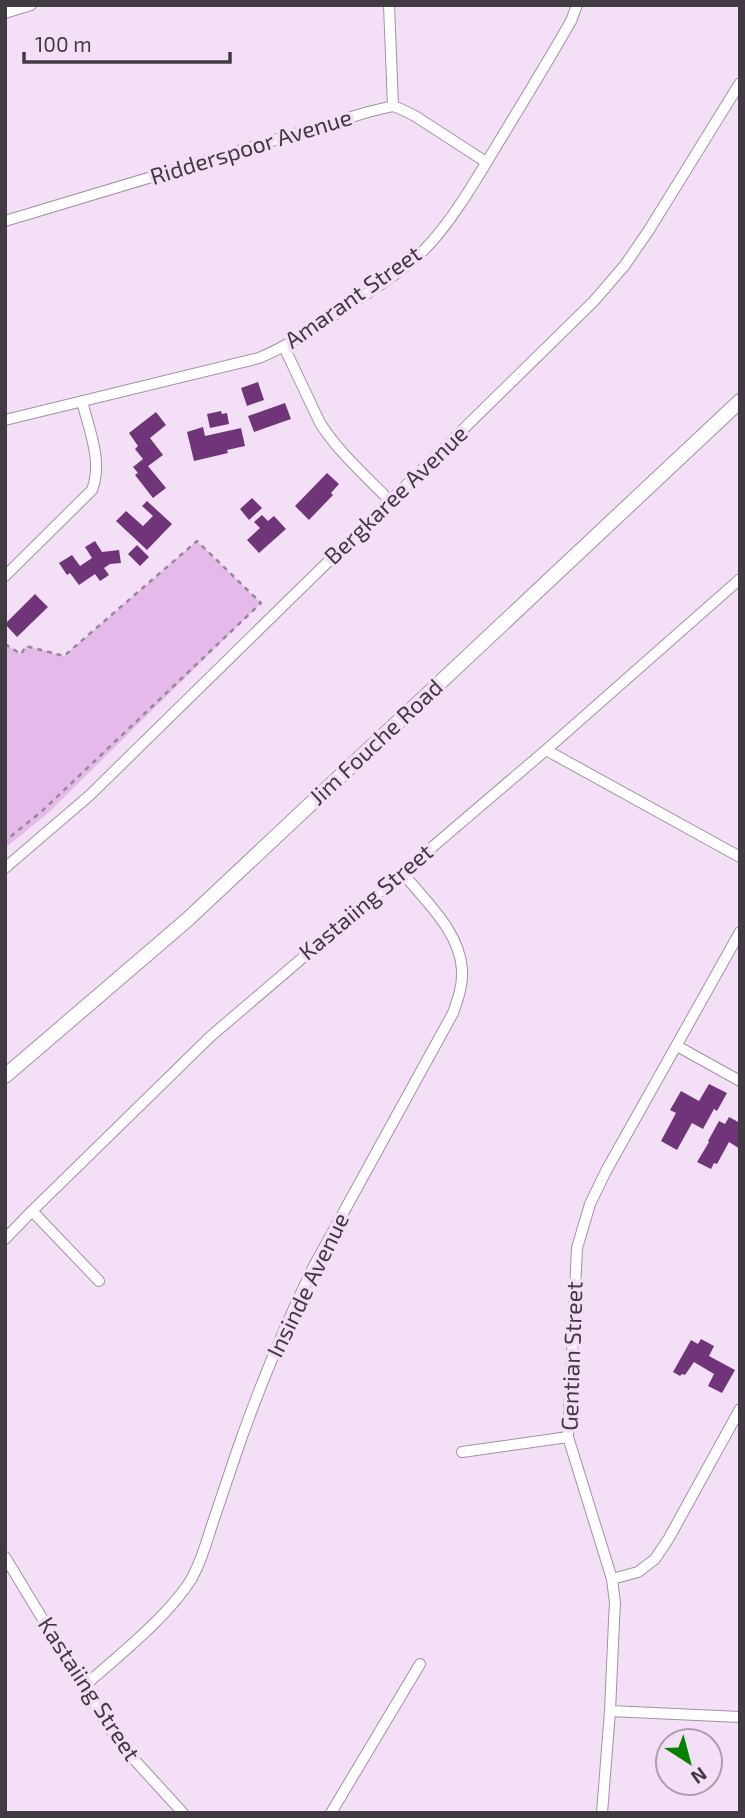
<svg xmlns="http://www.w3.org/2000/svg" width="745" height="1818" font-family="'Exo 2',sans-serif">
<rect width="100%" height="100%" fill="#f4e0f6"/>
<path fill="#e5baeb" d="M197 541 261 603 47 814 5 848V644L21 654 26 646 64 656Z"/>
<path fill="#703579" d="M258 382 264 400 247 406 241 388Z
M285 403 291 419 254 432 248 416Z
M221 411 222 414 227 413 229 424 210 428 207 414Z
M156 412 166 425 150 438 163 455 148 466 166 488 153 498 135 475 138 473 133 467 143 459 135 449 138 446 129 433Z
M203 427 205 436 241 428 245 446 227 450 228 453 194 461 187 432Z
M327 473 339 484 331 493 333 495 309 520 295 506Z
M252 498 262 508 249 520 240 509Z
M147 501 172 524 147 550 116 521 126 511 143 526 153 516 142 506Z
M262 515 268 521 274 516 286 529 259 553 247 540 260 528 254 522Z
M95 541 102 552 119 550 121 563 110 564 104 568 109 575 100 581 95 574 79 585 70 573 67 575 59 563 72 555 80 566 92 558 85 547Z
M137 545 149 557 140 566 128 554Z
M35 594 48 607 17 637 5 624Z
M709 1084 727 1093 717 1111 714 1109 703 1129 692 1123 677 1150 661 1141 676 1113 670 1110 681 1091 699 1101Z
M729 1117 740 1123V1149L729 1142 717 1164 714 1163 711 1169 697 1162 709 1142 708 1141 719 1121 725 1124Z
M701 1339 714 1346 709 1356 735 1370 722 1393 708 1386 714 1374 694 1362 685 1375 682 1374 680 1376 673 1372 691 1340 698 1344Z"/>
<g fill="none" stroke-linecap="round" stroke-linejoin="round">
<g stroke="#a391a6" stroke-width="12">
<path id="minor" d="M389 5 393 106
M5 13 31 5
M5 221 368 112 393 106 403 110 415 116 486 162
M284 347 320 423C339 453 366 476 390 501
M5 420 259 358C292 344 321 324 351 304 376 288 402 271 424 250 451 223 477 178 497 145 522 104 547 63 571 21L577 5
M5 576 92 490C103 461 89 430 82 401
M546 750 740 857
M5 868 90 795 594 301 625 265 649 230 740 83
M677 1046 740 1081
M32 1211 99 1281
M5 1239 32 1211 211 1036 546 750 740 579
M462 1452 568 1437
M5 1557 107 1725 130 1755 183 1813
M612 1579 638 1572 655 1559 669 1538 740 1409
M83 1687C117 1657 169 1616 192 1578 200 1563 206 1545 211 1528 220 1501 229 1474 238 1448 260 1385 285 1325 314 1266L453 1013C458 999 463 985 462 970 460 931 424 900 402 872
M610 1711 740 1717
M331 1813 420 1664
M602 1813 610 1711 614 1621 615 1603 612 1579 568 1437 577 1248 590 1204 606 1171 740 932"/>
</g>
<g stroke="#a391a6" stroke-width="16">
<path id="tertiary" d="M5 1076 187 920 740 401"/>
</g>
<path stroke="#958897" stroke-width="2.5" stroke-dasharray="5 5" stroke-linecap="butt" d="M5 644 21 654 26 646 64 656 197 541 261 603 41 812 5 841"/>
<use href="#minor" stroke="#fff" stroke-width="10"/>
<use href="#tertiary" stroke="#fff" stroke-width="14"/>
</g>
<g text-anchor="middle" stroke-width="7" stroke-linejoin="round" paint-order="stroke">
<g font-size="23" fill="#423a43" stroke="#f4e0f6">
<text transform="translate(251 147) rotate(-17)" y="8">Ridderspoor Avenue</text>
<text transform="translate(353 297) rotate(-35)" y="8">Amarant Street</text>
<text transform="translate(396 495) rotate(-44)" y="8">Bergkaree Avenue</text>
<text transform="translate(376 742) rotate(-43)" y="8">Jim Fouche Road</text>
<text transform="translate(366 902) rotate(-40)" y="8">Kastaiing Street</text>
<text transform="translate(308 1285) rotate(-64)" y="8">Insinde Avenue</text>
<text transform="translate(572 1356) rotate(-88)" y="8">Gentian Street</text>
<text transform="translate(89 1689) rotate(57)" y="8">Kastaiing Street</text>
</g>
</g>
<rect width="745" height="1818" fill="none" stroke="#423a43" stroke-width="14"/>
<g transform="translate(689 1762) rotate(144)"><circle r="33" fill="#f4e0f6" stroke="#ad9eae" stroke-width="2"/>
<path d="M0-5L12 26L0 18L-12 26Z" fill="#078300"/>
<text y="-10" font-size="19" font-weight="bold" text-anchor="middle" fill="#423a43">N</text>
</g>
<path d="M24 52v10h206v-10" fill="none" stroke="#423a43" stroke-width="3.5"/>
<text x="35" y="52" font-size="21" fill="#423a43" stroke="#f4e0f6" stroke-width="5" paint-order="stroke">100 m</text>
</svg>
